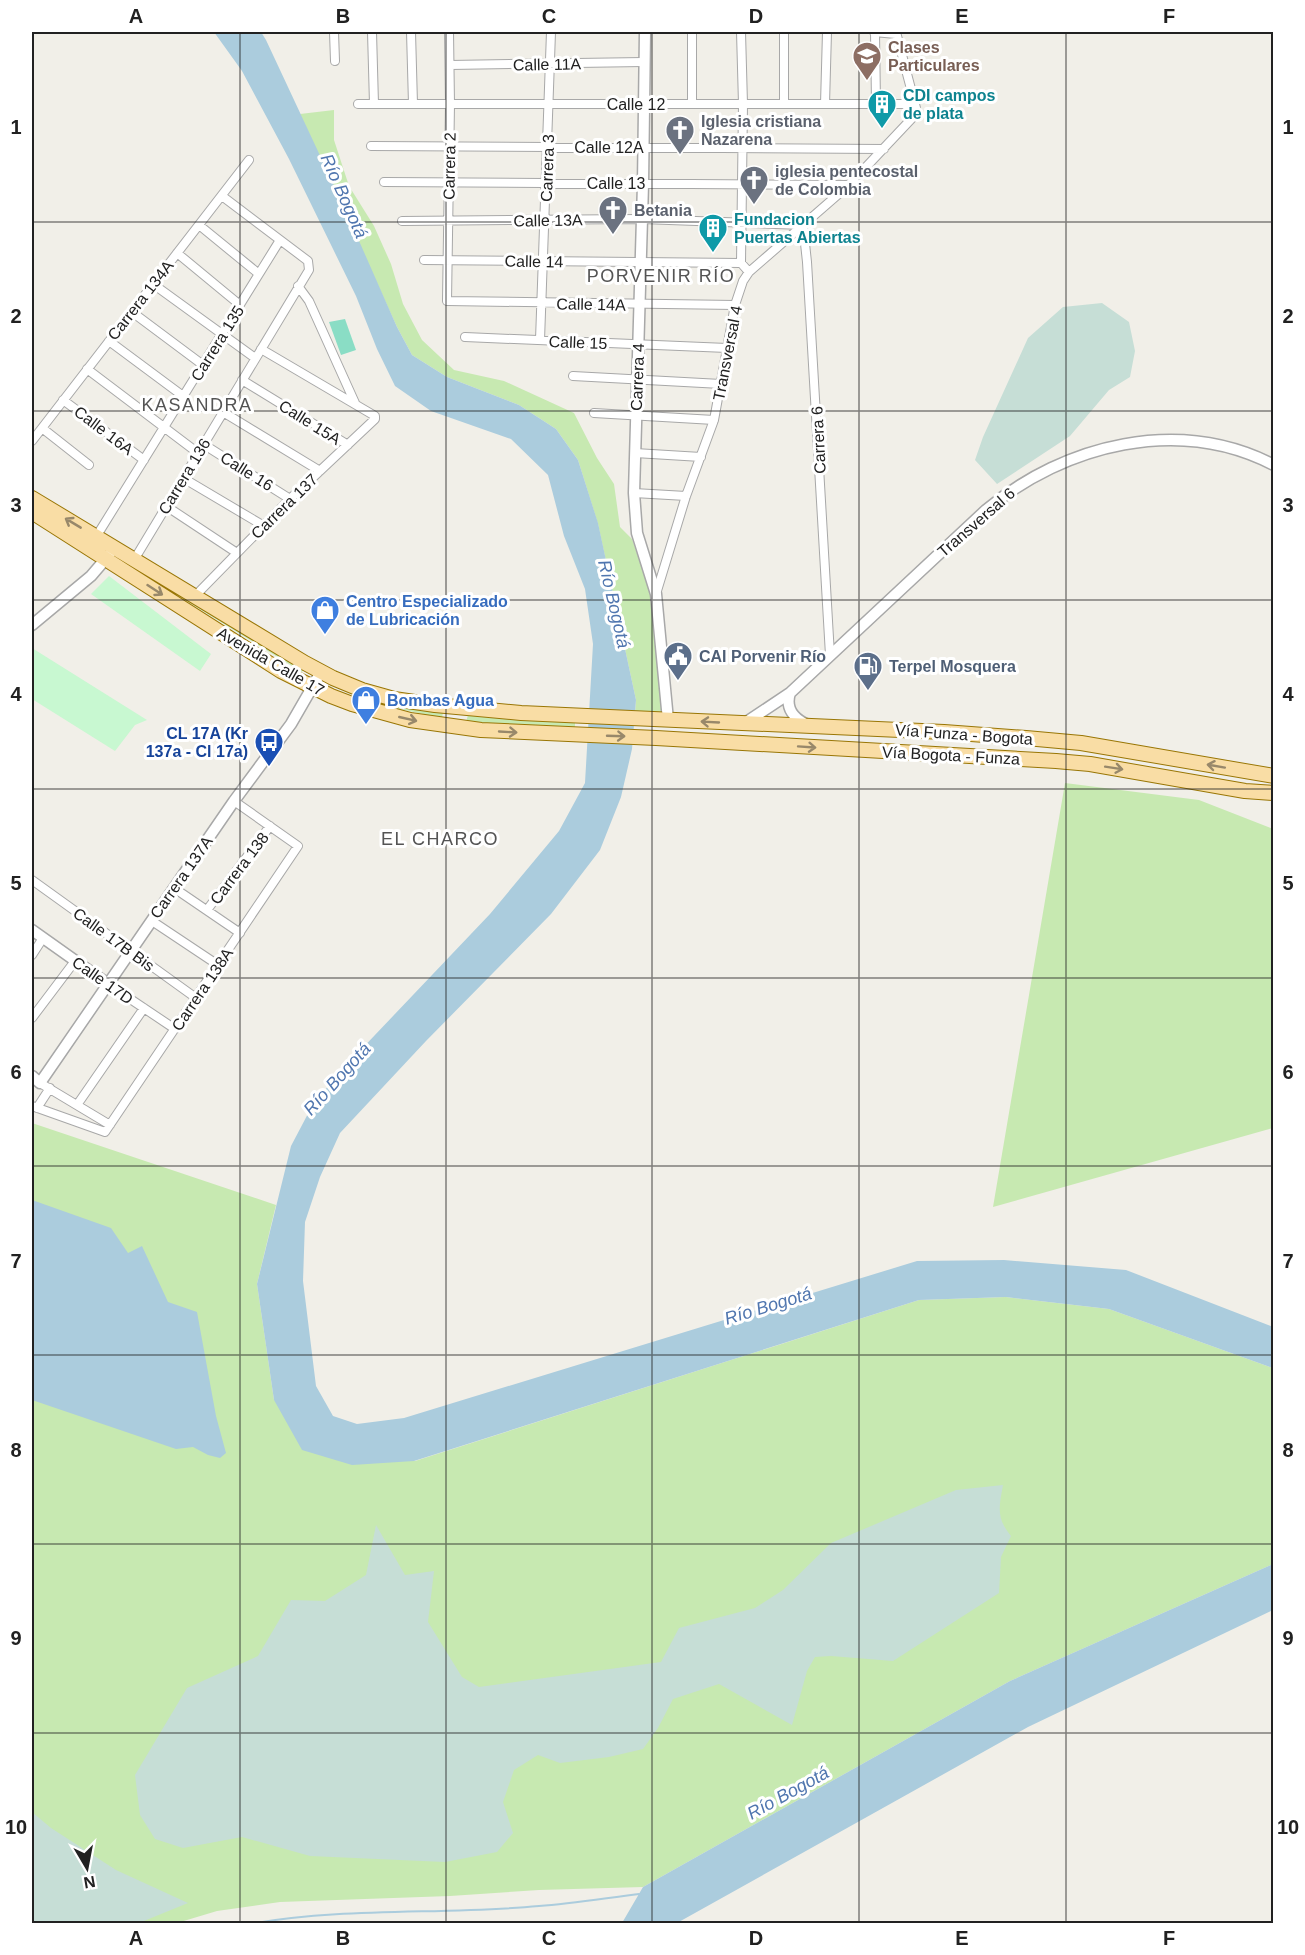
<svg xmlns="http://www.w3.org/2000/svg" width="1305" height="1955" font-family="Helvetica,sans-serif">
<rect width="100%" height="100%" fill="#f1efe8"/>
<path fill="#c7e9b1" d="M334 110V140L349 186 374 226 391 264 403 304 422 340 454 370 504 381 574 413 597 458 614 484 620 527 632 539 652 598 663 714 635 713 636 700 598 524 578 460 556 429 519 405 447 377 412 355 397 327 300 114Z
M153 575 305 666 302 672 151 579Z
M373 699 416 709 443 712 442 718 372 703Z
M468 715 575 721V729L466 722Z
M1065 783 1199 800 1273 829V1128L993 1207Z
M32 1123 276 1205 257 1284 274 1400 415 1461 919 1300 1006 1297 1109 1309 1273 1368V1564L1010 1681 643 1887 539 1890 450 1896 280 1902 217 1911 177 1923 32 1924Z"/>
<path fill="#c6ded6" d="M1102 303 1129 322 1135 351 1130 377 1109 390 1070 436 997 484 975 460 983 437 1028 338 1063 307Z
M1003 1485C999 1507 996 1518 1011 1536L1001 1557 999 1593 893 1661 831 1656 815 1657 807 1671 792 1725 719 1684 673 1699 658 1728 643 1749 609 1757 560 1763 538 1755 514 1770 503 1802 513 1833 497 1852 445 1862 310 1856 242 1837 183 1848 155 1839 140 1815 135 1775 187 1688 258 1656 291 1600 325 1601 366 1575 376 1525 405 1575 434 1571 428 1622 462 1677 479 1687 661 1662 679 1628 755 1608 783 1590 831 1543 956 1490Z
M32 1812 51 1828 116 1870 188 1903 139 1923H32Z"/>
<path fill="#c8f8d1" d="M109 576 211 654 200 671 91 594Z
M32 648 147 720 135 725 115 751 32 699Z"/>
<path fill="#8addc5" d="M345 319 356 350 341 355 329 322Z"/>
<path fill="#abccdd" d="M214 32H261L266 40 345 209 397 327 412 355 447 377 519 405 556 429 578 460 598 523 636 700 632 749 621 797 600 850 551 914 426 1041 340 1133 320 1177 305 1222 303 1281 316 1386 333 1416 357 1424 404 1418 917 1261 1004 1260 1126 1270 1273 1327V1368L1109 1309 1006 1297 919 1300 414 1461 352 1465 302 1450 274 1400 257 1284 291 1146 311 1108 336 1076 490 914 559 831 585 783 593 644 585 589 564 536 548 475 511 439 431 411 395 386 377 349 356 296 289 159 242 71Z
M32 1200 111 1228 128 1253 142 1246 168 1302 197 1312 216 1416 226 1453 220 1458 208 1455 193 1447 176 1449 32 1400Z
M1273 1564V1610L1028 1727 677 1923H622L643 1887 1010 1681Z"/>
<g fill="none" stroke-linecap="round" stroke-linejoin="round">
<path stroke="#abccdd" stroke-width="2" d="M250 1924C346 1907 442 1915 539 1906 572 1904 606 1898 639 1894"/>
<g stroke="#a8a8a8" stroke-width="10">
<path id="minor" d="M334 32 335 61
M372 32 374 104
M411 32 413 104
M449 32 450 104 447 301 735 305
M692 32V104
M874 32 896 34
M875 32 876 104
M450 65 644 62
M358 104H914
M784 104V32
M825 104 827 32
M371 146 884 149
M384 182 849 185
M402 221 642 219 803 225
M199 225 259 274
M803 225 807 262 830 655
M177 253 240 305
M424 260 741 263 749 272
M741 263 743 104 741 32
M153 284 255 358
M298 286 309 301 355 403
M132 312 203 365
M465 337 727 348
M540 340 551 32
M109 341 183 396
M87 369 198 453
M573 376 721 384
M242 380 348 445
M63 400 144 460
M223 412 320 471
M594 413 714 420
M42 428 89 465
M32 441 249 160
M203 444 290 499
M635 453 701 457
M183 478 264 526
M634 493 686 496
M166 506 237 553
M96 537 280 240
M134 560 309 270 308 261 222 196
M656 594 686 496 714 420 735 305 743 281 749 272 849 185 916 114V108L896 32
M194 597 290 499 375 419V416L261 349
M32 880 196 998
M174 888 240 933
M207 910 270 826
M152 921 218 965
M32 955 43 938
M108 984 175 1029
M32 1018 75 961
M40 1083 110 1125
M77 1105 144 1008
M32 1106 105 1132 298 846 234 801
M37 1108 50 1088"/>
</g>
<g stroke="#a8a8a8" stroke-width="13">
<path id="tertiary" d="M645 32 643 184 634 493 637 533 656 594 668 720
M32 625 91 576 109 555
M790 693C785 708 794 719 808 725
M745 723 790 693 986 510C1065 444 1179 416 1274 465
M32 930 108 984
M32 1076 40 1083 234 801 291 724 321 672"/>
</g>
<g stroke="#997605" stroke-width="16">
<path id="primary" d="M32 498 305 663 333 678 362 690 394 699 435 705 521 713 944 732 1026 738 1081 743 1274 776
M32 512 281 671 331 696 352 704 410 720 481 730 656 738 1056 761 1090 764 1245 791 1274 793"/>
</g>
<use href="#minor" stroke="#fff" stroke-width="8"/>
<use href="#tertiary" stroke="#fff" stroke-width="10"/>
<use href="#primary" stroke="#f9dda5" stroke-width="14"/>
</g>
<defs><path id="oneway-shaft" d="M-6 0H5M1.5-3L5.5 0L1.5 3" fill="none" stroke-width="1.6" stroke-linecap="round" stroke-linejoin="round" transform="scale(1.5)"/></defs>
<g stroke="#98886a">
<use href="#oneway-shaft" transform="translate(73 523) rotate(-149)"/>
<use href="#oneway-shaft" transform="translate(155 590) rotate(33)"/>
<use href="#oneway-shaft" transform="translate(408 719) rotate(13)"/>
<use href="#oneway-shaft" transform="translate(710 722) rotate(-177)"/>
<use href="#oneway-shaft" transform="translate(508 732) rotate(3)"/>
<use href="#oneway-shaft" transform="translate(616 736) rotate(2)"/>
<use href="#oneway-shaft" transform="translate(807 747) rotate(4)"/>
<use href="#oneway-shaft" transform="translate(1216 766) rotate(-170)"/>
<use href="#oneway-shaft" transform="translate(1114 768) rotate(9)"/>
</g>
<path fill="none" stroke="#212121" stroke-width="1.5" stroke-opacity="0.55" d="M240 32V1924M446 32V1924M652 32V1924M859 32V1924M1066 32V1924M32 222H1274M32 411H1274M32 600H1274M32 789H1274M32 978H1274M32 1166H1274M32 1355H1274M32 1544H1274M32 1733H1274"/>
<defs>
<g id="school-pin" transform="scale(1.5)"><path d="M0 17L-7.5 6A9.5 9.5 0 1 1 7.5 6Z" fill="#8d6e63" stroke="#fff"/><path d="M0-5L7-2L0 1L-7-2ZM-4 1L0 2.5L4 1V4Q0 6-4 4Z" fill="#fff"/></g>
<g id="building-pin" transform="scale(1.5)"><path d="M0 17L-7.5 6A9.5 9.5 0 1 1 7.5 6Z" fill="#0f9aa8" stroke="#fff"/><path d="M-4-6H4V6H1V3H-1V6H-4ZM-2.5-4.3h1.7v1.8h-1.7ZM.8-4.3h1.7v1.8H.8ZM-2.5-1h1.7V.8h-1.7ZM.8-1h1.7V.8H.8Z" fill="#fff"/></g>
<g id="church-pin" transform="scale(1.5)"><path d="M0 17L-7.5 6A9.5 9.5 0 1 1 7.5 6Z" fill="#6b7280" stroke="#fff"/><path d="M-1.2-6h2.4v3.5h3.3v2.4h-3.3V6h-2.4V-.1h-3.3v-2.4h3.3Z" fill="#fff"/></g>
<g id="shop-pin" transform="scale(1.5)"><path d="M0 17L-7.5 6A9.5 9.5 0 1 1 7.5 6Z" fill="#3f7fe0" stroke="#fff"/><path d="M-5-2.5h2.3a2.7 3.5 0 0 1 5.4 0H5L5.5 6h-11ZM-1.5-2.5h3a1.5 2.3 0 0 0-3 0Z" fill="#fff"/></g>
<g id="civic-pin" transform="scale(1.5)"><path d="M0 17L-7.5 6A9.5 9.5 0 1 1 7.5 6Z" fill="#5c6f8a" stroke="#fff"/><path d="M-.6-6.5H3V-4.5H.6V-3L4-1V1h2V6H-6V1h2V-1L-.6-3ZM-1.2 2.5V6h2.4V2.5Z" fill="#fff"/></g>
<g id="fuel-pin" transform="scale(1.5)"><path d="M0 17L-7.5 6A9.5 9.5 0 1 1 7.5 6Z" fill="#5c6f8a" stroke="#fff"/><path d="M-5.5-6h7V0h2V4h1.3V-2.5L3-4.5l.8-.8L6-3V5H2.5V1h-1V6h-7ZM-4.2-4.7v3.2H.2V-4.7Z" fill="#fff"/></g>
<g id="bus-pin" transform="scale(1.5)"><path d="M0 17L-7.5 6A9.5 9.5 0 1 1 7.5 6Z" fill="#1a4fb4" stroke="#fff"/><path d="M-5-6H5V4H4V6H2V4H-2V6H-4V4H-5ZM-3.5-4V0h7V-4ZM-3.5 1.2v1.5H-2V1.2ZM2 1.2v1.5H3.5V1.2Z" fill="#fff"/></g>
</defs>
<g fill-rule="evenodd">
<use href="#school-pin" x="867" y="56"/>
<use href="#building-pin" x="882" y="104"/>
<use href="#church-pin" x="680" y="130"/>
<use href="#church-pin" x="754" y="180"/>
<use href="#church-pin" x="613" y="210"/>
<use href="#building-pin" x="713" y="228"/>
<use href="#shop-pin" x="325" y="610"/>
<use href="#civic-pin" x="678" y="656"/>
<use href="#fuel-pin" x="868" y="666"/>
<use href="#shop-pin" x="366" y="700"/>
<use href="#bus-pin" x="269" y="742"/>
</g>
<g text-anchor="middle" stroke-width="6" stroke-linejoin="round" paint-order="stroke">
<g font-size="16" font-weight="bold" fill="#785e54" stroke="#fff" text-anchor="start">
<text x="888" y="53">Clases<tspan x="888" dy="18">Particulares</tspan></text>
</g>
<g font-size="16" fill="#212121" stroke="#fff">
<text transform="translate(547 64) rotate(-1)" y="6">Calle 11A</text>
<text x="636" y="110">Calle 12</text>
<text x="609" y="153">Calle 12A</text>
<text transform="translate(449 166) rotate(-89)" y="6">Carrera 2</text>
<text transform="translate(547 168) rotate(-88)" y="6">Carrera 3</text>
<text x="616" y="189">Calle 13</text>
<text transform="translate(548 220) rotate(-1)" y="6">Calle 13A</text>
<text transform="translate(534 261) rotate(1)" y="6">Calle 14</text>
<text transform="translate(140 300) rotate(-52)" y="6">Carrera 134A</text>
<text transform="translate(591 304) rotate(1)" y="6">Calle 14A</text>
<text transform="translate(578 342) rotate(2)" y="6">Calle 15</text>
<text transform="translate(217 343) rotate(-58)" y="6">Carrera 135</text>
<text transform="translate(727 353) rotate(-79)" y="6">Transversal 4</text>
<text transform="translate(637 377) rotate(-88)" y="6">Carrera 4</text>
<text transform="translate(310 422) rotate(32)" y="6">Calle 15A</text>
<text transform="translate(104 430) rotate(37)" y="6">Calle 16A</text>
<text transform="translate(818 440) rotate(-93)" y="6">Carrera 6</text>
<text transform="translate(247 471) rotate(32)" y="6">Calle 16</text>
<text transform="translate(184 476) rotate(-59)" y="6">Carrera 136</text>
<text transform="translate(284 506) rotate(-44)" y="6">Carrera 137</text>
<text transform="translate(976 522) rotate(-41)" y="6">Transversal 6</text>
<text transform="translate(271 661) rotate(30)" y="6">Avenida Calle 17</text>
<text transform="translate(964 734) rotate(4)" y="6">Vía Funza - Bogota</text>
<text transform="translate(951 755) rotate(3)" y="6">Vía Bogota - Funza</text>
<text transform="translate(239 868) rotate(-53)" y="6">Carrera 138</text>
<text transform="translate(181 877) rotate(-55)" y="6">Carrera 137A</text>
<text transform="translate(114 939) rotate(36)" y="6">Calle 17B Bis</text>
<text transform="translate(103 980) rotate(35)" y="6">Calle 17D</text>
<text transform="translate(202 989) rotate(-56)" y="6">Carrera 138A</text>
</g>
<g font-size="16" font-weight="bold" fill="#0d838f" stroke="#fff" text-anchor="start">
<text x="903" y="101">CDI campos<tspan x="903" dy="18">de plata</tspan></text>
<text x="734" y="225">Fundacion<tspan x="734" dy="18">Puertas Abiertas</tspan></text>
</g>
<g font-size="16" font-weight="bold" fill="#5b616d" stroke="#fff" text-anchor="start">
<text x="701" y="127">Iglesia cristiana<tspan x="701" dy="18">Nazarena</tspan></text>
<text x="775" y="177">iglesia pentecostal<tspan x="775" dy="18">de Colombia</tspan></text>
<text x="634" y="216">Betania</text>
</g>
<g font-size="16" font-weight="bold" fill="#366cbe" stroke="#fff" text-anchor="start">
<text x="346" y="607">Centro Especializado<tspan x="346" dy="18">de Lubricación</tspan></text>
<text x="387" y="706">Bombas Agua</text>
</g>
<g font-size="16" font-weight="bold" fill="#4e5e75" stroke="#fff" text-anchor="start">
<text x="699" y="662">CAI Porvenir Río</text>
<text x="889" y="672">Terpel Mosquera</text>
</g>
<g font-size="16" font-weight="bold" fill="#164399" stroke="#fff" text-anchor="end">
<text x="248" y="739">CL 17A (Kr<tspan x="248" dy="18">137a - Cl 17a)</tspan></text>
</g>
<g font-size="18" font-style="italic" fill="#5076af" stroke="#fff">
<text transform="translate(344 196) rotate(66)" y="6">Río Bogotá</text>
<text transform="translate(614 604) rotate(77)" y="6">Río Bogotá</text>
<text transform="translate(337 1079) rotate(-48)" y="6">Río Bogotá</text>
<text transform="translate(768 1306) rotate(-17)" y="6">Río Bogotá</text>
<text transform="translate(788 1793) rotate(-29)" y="6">Río Bogotá</text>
</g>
<g font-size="18" letter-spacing="1.5" fill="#545454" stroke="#fff">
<text x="661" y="282">PORVENIR RÍO</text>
<text x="197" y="411">KASANDRA</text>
<text x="440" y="845">EL CHARCO</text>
</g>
</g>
<rect width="1305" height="1955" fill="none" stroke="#ffffff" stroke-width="66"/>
<g transform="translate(87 1868) rotate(170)" stroke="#ffffff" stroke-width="4.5" paint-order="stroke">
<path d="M0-4.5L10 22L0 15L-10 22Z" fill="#212121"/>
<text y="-9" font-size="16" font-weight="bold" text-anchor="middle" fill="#212121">N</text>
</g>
<rect x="33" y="33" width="1239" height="1889" fill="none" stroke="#212121" stroke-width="2"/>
<g font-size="20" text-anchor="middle" font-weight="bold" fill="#212121">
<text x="136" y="23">A</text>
<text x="343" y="23">B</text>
<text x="549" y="23">C</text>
<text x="756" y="23">D</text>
<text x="962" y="23">E</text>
<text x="1169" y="23">F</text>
<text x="16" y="134">1</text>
<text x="1288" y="134">1</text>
<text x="16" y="323">2</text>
<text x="1288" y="323">2</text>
<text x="16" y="512">3</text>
<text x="1288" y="512">3</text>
<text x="16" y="701">4</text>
<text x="1288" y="701">4</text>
<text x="16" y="890">5</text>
<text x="1288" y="890">5</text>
<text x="16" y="1079">6</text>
<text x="1288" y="1079">6</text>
<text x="16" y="1268">7</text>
<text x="1288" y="1268">7</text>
<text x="16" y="1457">8</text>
<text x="1288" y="1457">8</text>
<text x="16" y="1645">9</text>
<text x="1288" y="1645">9</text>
<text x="16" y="1834">10</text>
<text x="1288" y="1834">10</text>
<text x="136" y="1945">A</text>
<text x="343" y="1945">B</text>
<text x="549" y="1945">C</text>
<text x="756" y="1945">D</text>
<text x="962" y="1945">E</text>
<text x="1169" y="1945">F</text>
</g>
</svg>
